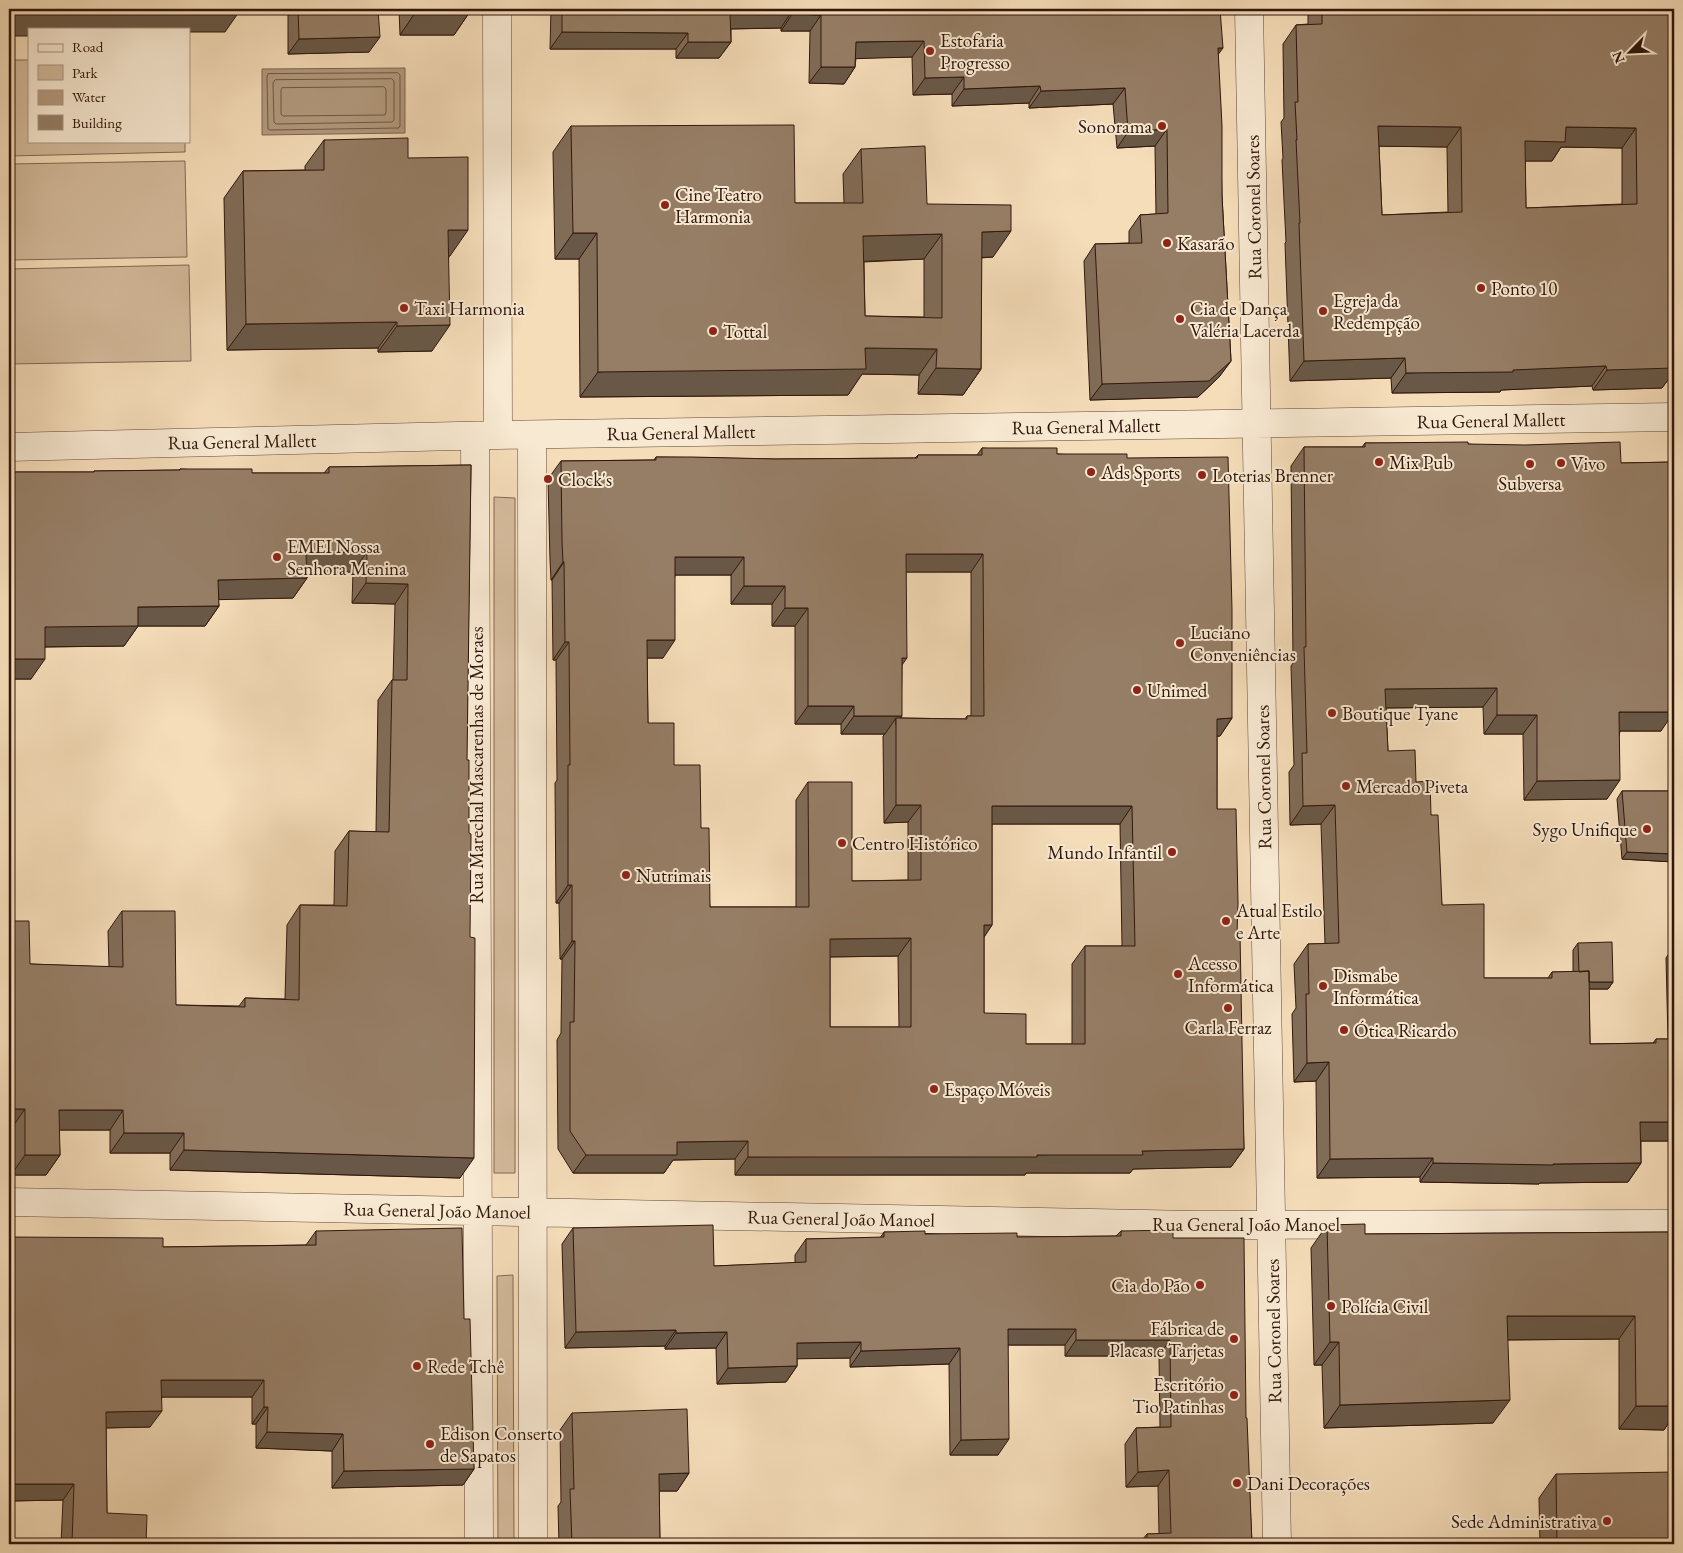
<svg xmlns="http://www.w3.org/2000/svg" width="1683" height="1553" font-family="'EB Garamond',serif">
<rect width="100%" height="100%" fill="#f5ddb9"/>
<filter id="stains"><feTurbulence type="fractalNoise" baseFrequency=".004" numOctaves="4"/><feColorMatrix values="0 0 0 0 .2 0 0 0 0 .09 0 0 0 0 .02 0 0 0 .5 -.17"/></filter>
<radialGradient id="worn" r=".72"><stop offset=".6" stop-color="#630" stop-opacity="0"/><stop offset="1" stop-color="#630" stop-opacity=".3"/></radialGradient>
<path fill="#d4bb9c" stroke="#826954" d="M9 60H29V141H185V152L9 156Z
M185 161 187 257 9 260V164Z
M189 265 191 361 9 364V269Z
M494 497 515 498V1173H494Z
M513 1275 514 1544H498L497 1276Z"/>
<path fill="#b29a7e" stroke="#7e6650" d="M405 68V133L262 135V69Z"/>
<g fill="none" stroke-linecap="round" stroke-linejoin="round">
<path stroke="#715845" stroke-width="1" d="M398 73 400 75V126L399 128 270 130 268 129 267 77 268 74Z
M392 79 394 81V120L392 122 276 124 274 122 273 83 275 80Z
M384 87 386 89V112L385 115 283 116 281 114V90L282 88Z"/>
<g stroke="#614837" stroke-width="29">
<path id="minor" d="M497 9 498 435
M1249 9 1277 1544
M532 435 533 1544
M475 436 479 1544
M9 447 498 435 1674 417
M9 1202 1195 1225 1674 1224"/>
</g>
<use href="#minor" stroke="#f8e9d2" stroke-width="28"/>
</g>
<path fill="#816c58" stroke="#30170c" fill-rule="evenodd" d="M292 9H378L369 52 288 54V15Z
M399 9H469V13L454 35H400Z
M551 9H1220L1218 54 1222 196 1231 361 1219 377 1198 397 1090 400 1084 261 1095 244 1129 243V231L1140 215 1156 214 1155 146 1117 148 1113 104 1029 108V103L952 106V94L913 95 912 57 856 58 855 67 844 84 809 83 810 31H781V28L731 29V42L719 58H676V49H550Z
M1308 9H1674V377H1670L1662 388 1593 390 1592 386 1501 390 1500 392 1392 393 1391 378 1290 381 1285 243 1286 242 1282 160 1283 158 1281 122 1284 118 1283 44 1296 25 1308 24ZM1379 146 1447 147 1448 212 1382 215ZM1561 147 1622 148V204L1526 208 1525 161H1552Z
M571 126 795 203H844L843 174 861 149 927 204 993 257 981 258V369L963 395 918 394 919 375 862 374 848 395 580 397 579 259H555L553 152ZM924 259V317L865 316 864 262Z
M324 140 408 158 450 256H449L432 351 378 352V348L227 350 224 198 243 171 305 170V166Z
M1365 443 1468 444 1621 463 1674 462V594L1661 731H1620L1607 799 1524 800 1523 734H1484L1483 707 1386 708 1388 751 1416 782 1431 815 1442 905 1484 978H1548L1552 972H1573V950L1578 943 1613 982 1608 989H1589L1590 1044 1653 1043 1656 1039H1668L1666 958 1674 946V1141H1641V1163L1628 1182 1540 1183 1539 1184 1420 1182V1177L1317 1178 1316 1081 1294 1082 1292 1014 1296 1008 1294 964 1308 944H1325L1321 824 1290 825 1289 772 1294 765 1291 666 1293 663 1291 466 1304 447H1362Z
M982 448 1057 454 1127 458 1232 718 1220 736H1217V809L1237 934 1244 1149 1231 1167 1133 1169 1130 1173H1026L1025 1175H735V1159L673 1160 664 1173H573L558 1149 557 1040 561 1033 562 959H560L559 903H556L555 783 557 780 556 660H553L552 580H551L550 560 548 479 561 461 654 460 656 457 775 459 915 458 918 455H977ZM906 572H971V716H967L965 719 901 718 902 666ZM675 575H731V604H772V626H795V724H841V734H885L883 736 884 823 908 822V880L852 881 808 782 796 800V907H710L701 828 674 765 648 723 647 658H663ZM992 824H1120L1122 946H1085L1072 964V1044H1026L984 1013V937L992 925ZM898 956 899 1027H830V957Z
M471 465 460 1178 170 1170V1153H110V1130H59L60 1155 46 1175H11V1129H9V921L30 964 109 967 108 931 122 911 176 1005 239 1006 245 998 285 999 287 925 300 905H334L335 851 349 831 376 832 378 700 392 680H393L395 604 352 603 353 572 307 573V578L293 598 218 599 219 606 205 626H138L124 646 45 647 31 679H9V478L13 472H93L94 471 179 470 180 469 252 473H324L329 467Z
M1622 791H1674V862L1622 859 1617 799Z
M1327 1225 1365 1234 1674 1232V1414L1664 1430 1619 1429V1339L1507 1340 1493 1423 1324 1428 1322 1365H1314L1311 1248Z
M573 1228 714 1266 795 1263V1255L806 1239 880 1238 884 1232 1017 1237 1116 1236 1121 1231 1173 1238 1246 1418 1252 1544H1139L1147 1534H1159L1158 1486 1126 1487 1125 1444 1136 1428 1160 1427 1159 1356H1065V1345H1008L998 1455H950L949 1364 850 1367V1358H797V1366L786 1382 717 1384 716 1348 665 1349V1346L565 1348 562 1244Z
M316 1231 464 1319 474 1469 463 1485 332 1488V1451L256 1448V1424H252V1397H162L150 1427 106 1428 107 1513 146 1544H61L63 1500 9 1501V1237L163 1247 306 1245Z
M572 1413 689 1473 677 1491H659L660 1544H559L558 1506 561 1502 560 1430Z
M1556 1474 1674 1544H1540L1539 1498Z"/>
<path fill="#695847" stroke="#30170c" d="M9 9H241L225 32H189V29H29V36H9Z
M792 11 781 28 719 29 730 13Z
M415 13H469L454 35H400Z
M792 14 821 15 810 31H781Z
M562 32 688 33 676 49H550Z
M380 37 369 52 288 54 299 39Z
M924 41 912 57 844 59 856 42Z
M688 42H731L719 58H676Z
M1218 48H1223L1211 64Z
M821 67H855L844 84 809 83Z
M964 77 952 94 913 95 925 78Z
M1040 86 1029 103 952 106 964 89Z
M1125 88 1113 104 1029 108 1041 91Z
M1378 126 1461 127 1447 147 1364 146Z
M1566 127 1636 128 1622 148 1561 147 1552 161H1511L1525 141Z
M1167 129 1155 146 1117 148 1128 132Z
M448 230H468L450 256H430Z
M1011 231 993 257 964 258 982 232Z
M573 233H597L579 259H555Z
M942 234 924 259 845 262 863 236Z
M397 322 378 348 227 350 246 324Z
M450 325 432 351 378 352 397 326Z
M865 348 937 349 919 375 862 374 848 395 580 397 598 372Z
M1405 358 1391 378 1290 381 1304 361Z
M1674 359V377H1670L1662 388 1593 390 1607 370Z
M1231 361 1219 377 1198 397 1090 400 1102 384Z
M1606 366 1592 386 1501 390 1500 392 1392 393 1406 373Z
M936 368 981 369 963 395 918 394Z
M367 552 353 572 293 573 306 553Z
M906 554H983L971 572H894Z
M675 557H744L731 575H662Z
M563 562H564L552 580H551Z
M307 578 293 598 204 600 218 580Z
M366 583 408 584 395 604 352 603Z
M744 586H785L772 604H731Z
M9 591H14L9 598Z
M219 606 205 626H138L124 646 31 647 45 627 138 607Z
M785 608H808L795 626H772Z
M647 640H675L663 658H635Z
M565 642H569L556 660H553Z
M902 658H907L894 676Z
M14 659H45L31 679H9V667Z
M1497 688 1483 707 1372 708 1385 689Z
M808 706H854L841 724H795Z
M1619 712H1674L1661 731H1606Z
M1497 715H1537L1523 734H1484Z
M854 716H902L896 725V718L885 734H841Z
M1232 718 1220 736 1204 737 1217 719Z
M1620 780 1607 799 1524 800 1537 781Z
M896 805H921L908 822 884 823Z
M1335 805 1321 824 1290 825 1303 806Z
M992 806H1132L1120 824H979Z
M1627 852 1674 854V862L1622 859Z
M568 885H572L559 903H556Z
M984 925H992L980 943Z
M911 938 898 956 818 957 830 939Z
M572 941H575L562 959H560Z
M1579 982H1613L1608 989H1574Z
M1329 1062 1316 1081 1294 1082 1307 1063Z
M9 1109H25L11 1129H9Z
M59 1110H123L110 1130H45Z
M1640 1122H1674V1141H1627Z
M124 1133H184L170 1153H110Z
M748 1141 735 1159 673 1160 664 1173H573L586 1155 677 1142Z
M1244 1149 1231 1167 1133 1169 1130 1173H1026L1025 1175H735L748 1157 1037 1155 1142 1151Z
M184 1150 474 1158 460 1178 170 1170Z
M25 1155H60L46 1175H11Z
M1433 1158 1420 1177 1317 1178 1330 1159Z
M1433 1163 1553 1164 1641 1163 1628 1182 1540 1183 1539 1184 1420 1182Z
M1507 1316H1635L1619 1339 1490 1340Z
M1008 1329H1076L1065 1345H997Z
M676 1330 665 1346 565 1348 576 1332Z
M727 1332 716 1348 665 1349 676 1333Z
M1076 1340H1170L1159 1356H1065Z
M861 1342 850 1358 786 1359 797 1343Z
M1330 1342H1339L1322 1365H1314Z
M960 1348 949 1364 850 1367 861 1351Z
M797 1366 786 1382 717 1384 728 1368Z
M161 1380H264L252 1397H150Z
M1510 1400 1493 1423 1324 1428 1340 1405Z
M1636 1406H1674V1414L1664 1430 1619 1429Z
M264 1407H268L256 1424H252Z
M162 1411 150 1427 94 1428 106 1412Z
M267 1432 343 1434 332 1451 256 1448Z
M1009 1439 998 1455H950L961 1440Z
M474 1469 463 1485 332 1488 344 1471Z
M1169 1470 1158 1486 1126 1487 1138 1472Z
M689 1473 677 1491H647L659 1474Z
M9 1484H74L63 1500 9 1501Z"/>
<path fill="#967e66" stroke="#30170c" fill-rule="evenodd" d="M298 9H378L380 37 299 39Z
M415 9H469V13H415Z
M562 9H1220L1223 48H1218L1222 126V196L1231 361 1209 381 1102 384 1095 244 1142 243 1140 215 1168 213 1167 129 1128 132 1125 88 1041 91 1040 86 964 89V77L925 78 924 41 856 42 855 67H821V15L792 14V11L730 13 731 42H688V33L562 32Z
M1322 9H1674V368L1607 370 1606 366 1513 370V372L1406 373 1405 358 1304 361 1299 223H1300L1296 140H1297L1295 102H1298L1296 25 1322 24ZM1378 126 1461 127 1462 212 1382 215ZM1566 127 1636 128 1637 204 1526 208 1525 141 1565 142Z
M794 125 795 203H863L861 149 925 146 927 204 1011 205V231L982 232 981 369 936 368 937 349 865 348 866 369 598 372 597 233H573L571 126ZM942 234V318L865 316 863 236Z
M408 138V158L468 157V230H448L450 325 397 326V322L246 324 243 171 324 170V140Z
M1468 442V444L1525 445 1620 442 1621 463 1674 462V576H1673L1674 712H1619L1620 780 1537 781V715H1497V688L1385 689 1388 751 1415 750 1416 782 1430 781 1431 815H1438L1442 905 1484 904V978H1552V972L1589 971 1590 1044 1656 1043V1039H1674V1122H1640L1641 1163 1553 1164V1165L1433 1163V1158L1330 1159 1329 1062 1307 1063 1306 994H1309L1308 944 1339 943 1335 805 1303 806 1302 753H1307L1304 647H1306L1304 447H1365V443Z
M982 448H1057V454H1127V458L1228 457 1232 609V718L1217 719V809H1236L1238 903 1237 934H1240L1244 1149 1142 1151 1143 1155H1037V1157H748V1141L677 1142V1155H586L570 1131V1022H574L575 941H572V885H568V765H570L569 642H565L564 562H563L562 542 561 461 656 460V457H692L775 459 917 458 918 455H982ZM906 554H983L984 716H967V719L896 718V805H921V880L852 881V782H808L809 907H710L709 828H701L700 765H674V723H648L647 640H675V557H744V586H785V608H808V706H854V716H902V658H907ZM992 806H1132L1135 946H1085V1044H1026V1014L984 1013V925H992ZM911 938V1027H830V939Z
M471 465 467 760H469V833L471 834 470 937 475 938 474 1158 184 1150V1133H124L123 1110H59L60 1155H25V1109H9V921H29L30 964 123 967 122 911H175L176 1005 245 1007V998L299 1000 300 905 347 906 349 831 389 832 392 680H407L408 584 366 583 367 552 306 553 307 578 218 580 219 606 138 607V626L45 627V659H14V591H9V492H13V472H94V471L180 470V469H252V473H329V467Z
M1622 791H1674V854L1627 852Z
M1612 942 1613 982H1589V971L1579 972 1578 943Z
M1365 1224V1234L1674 1232V1406H1636L1635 1316H1507L1510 1400 1340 1405 1339 1342H1330L1327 1225Z
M713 1225 714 1266 806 1262V1239L884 1237V1232L925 1231V1234L1017 1233V1237L1121 1236V1231L1173 1230V1238H1244L1246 1418H1247L1252 1544H1147V1534L1171 1533 1169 1470 1138 1472 1136 1428 1171 1427 1170 1340H1076V1329H1008L1009 1439 961 1440 960 1348 861 1351V1342L797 1343V1366L728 1368 727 1332 676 1333V1330L576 1332 573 1228Z
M462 1228 464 1319H470L474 1469 344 1471 343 1434 267 1432 268 1407H264V1380H161L162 1411 106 1412 107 1513 147 1515 146 1544H72L74 1484H9V1237L163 1238V1247L316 1245V1231Z
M687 1409 689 1473 659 1474 660 1544H572L570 1489H574L572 1413Z
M1674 1472V1544H1557L1556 1474Z
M475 1542 476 1544H378Z"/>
<g fill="#8f2418" stroke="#f8e9d2" stroke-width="2">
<circle cx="930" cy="51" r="5"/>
<circle cx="1162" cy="126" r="5"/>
<circle cx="665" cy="205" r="5"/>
<circle cx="1167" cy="243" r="5"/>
<circle cx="1481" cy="288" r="5"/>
<circle cx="404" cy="308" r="5"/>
<circle cx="1323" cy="311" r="5"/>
<circle cx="1180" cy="319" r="5"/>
<circle cx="713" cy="331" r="5"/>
<circle cx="1379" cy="462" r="5"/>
<circle cx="1561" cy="463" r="5"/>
<circle cx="1530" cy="464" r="5"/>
<circle cx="1091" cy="472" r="5"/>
<circle cx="1202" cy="475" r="5"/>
<circle cx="548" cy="479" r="5"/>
<circle cx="277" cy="557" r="5"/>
<circle cx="1180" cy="643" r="5"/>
<circle cx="1137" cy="690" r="5"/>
<circle cx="1332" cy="713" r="5"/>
<circle cx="1346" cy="786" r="5"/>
<circle cx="1647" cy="829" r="5"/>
<circle cx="842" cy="843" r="5"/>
<circle cx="1172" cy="852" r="5"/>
<circle cx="626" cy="875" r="5"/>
<circle cx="1226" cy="921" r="5"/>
<circle cx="1178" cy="974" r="5"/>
<circle cx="1323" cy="986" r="5"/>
<circle cx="1228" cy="1008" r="5"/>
<circle cx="1344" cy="1030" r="5"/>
<circle cx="934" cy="1089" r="5"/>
<circle cx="1200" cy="1285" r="5"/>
<circle cx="1331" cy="1306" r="5"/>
<circle cx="1234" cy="1339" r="5"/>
<circle cx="417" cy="1366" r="5"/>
<circle cx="1234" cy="1395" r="5"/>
<circle cx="430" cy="1444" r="5"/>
<circle cx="1237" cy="1483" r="5"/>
<circle cx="1607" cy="1521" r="5"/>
</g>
<g text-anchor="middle" stroke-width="4" stroke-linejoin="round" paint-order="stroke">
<g font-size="19" fill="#30170c" stroke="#f8e9d2" text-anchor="start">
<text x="940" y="47">Estofaria<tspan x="940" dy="22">Progresso</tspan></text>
<text x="1152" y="133" text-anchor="end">Sonorama</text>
<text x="675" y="201">Cine Teatro<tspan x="675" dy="22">Harmonia</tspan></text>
<text x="1177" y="250">Kasarão</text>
<text x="1491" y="295">Ponto 10</text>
<text x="1333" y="307">Egreja da<tspan x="1333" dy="22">Redempção</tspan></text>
<text x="414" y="315">Taxi Harmonia</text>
<text x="1190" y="315">Cia de Dança<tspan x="1190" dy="22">Valéria Lacerda</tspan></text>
<text x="723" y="338">Tottal</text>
<text x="1389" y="469">Mix Pub</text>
<text x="1571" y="470">Vivo</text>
<text x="1101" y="479">Ads Sports</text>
<text x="1212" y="482">Loterias Brenner</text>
<text x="558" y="486">Clock's</text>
<text x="1530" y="490" text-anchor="middle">Subversa</text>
<text x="287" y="553">EMEI Nossa<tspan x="287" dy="22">Senhora Menina</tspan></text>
<text x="1190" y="639">Luciano<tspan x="1190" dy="22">Conveniências</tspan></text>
<text x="1147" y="697">Unimed</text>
<text x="1342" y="720">Boutique Tyane</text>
<text x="1356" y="793">Mercado Piveta</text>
<text x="1637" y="836" text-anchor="end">Sygo Unifique</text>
<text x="852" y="850">Centro Histórico</text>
<text x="1162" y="859" text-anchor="end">Mundo Infantil</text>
<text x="636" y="882">Nutrimais</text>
<text x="1236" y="917">Atual Estilo<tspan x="1236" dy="22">e Arte</tspan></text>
<text x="1188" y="970">Acesso<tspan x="1188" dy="22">Informática</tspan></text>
<text x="1333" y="982">Dismabe<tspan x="1333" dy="22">Informática</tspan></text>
<text x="1228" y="1034" text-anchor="middle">Carla Ferraz</text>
<text x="1354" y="1037">Ótica Ricardo</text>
<text x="944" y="1096">Espaço Móveis</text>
<text x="1190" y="1292" text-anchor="end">Cia do Pão</text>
<text x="1341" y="1313">Polícia Civil</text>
<text x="1224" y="1335" text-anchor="end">Fábrica de<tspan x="1224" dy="22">Placas e Tarjetas</tspan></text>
<text x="427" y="1373">Rede Tchê</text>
<text x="1224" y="1391" text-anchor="end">Escritório<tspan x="1224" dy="22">Tio Patinhas</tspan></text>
<text x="440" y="1440">Edison Conserto<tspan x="440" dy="22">de Sapatos</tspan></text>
<text x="1247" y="1490">Dani Decorações</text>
<text x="1597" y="1528" text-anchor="end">Sede Administrativa</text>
</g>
<g font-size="19" fill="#30170c" stroke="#f8e9d2">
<text transform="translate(1253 207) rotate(-91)" y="7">Rua Coronel Soares</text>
<text transform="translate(1491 420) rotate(-1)" y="7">Rua General Mallett</text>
<text transform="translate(1086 426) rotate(-1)" y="7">Rua General Mallett</text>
<text transform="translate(681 432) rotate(-1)" y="7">Rua General Mallett</text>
<text transform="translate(242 441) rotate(-1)" y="7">Rua General Mallett</text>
<text transform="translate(476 765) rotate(-90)" y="7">Rua Marechal Mascarenhas de Moraes</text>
<text transform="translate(1263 777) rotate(-91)" y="7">Rua Coronel Soares</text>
<text transform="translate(437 1210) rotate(1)" y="7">Rua General João Manoel</text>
<text transform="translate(841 1218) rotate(1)" y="7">Rua General João Manoel</text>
<text x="1246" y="1231">Rua General João Manoel</text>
<text transform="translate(1273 1331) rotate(-91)" y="7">Rua Coronel Soares</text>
</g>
</g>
<rect width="1683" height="1553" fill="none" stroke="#f5ddb9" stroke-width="30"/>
<rect x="10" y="10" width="1663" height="1533" fill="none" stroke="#30170c" stroke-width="2.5"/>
<rect x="15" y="15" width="1653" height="1523" fill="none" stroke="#30170c"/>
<rect x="28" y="28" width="162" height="115" fill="#f8e9d2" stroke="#a89583"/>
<rect x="38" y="44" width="25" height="8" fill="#f8e9d2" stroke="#a89583"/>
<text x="72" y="52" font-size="15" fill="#30170c">Road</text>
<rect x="38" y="65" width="25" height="15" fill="#d4bb9c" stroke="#a89583"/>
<text x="72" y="78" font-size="15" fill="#30170c">Park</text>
<rect x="38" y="90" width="25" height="15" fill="#b29a7e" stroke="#a89583"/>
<text x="72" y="102" font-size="15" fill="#30170c">Water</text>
<rect x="38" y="115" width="25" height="15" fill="#967e66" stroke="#a89583"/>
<text x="72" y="128" font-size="15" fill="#30170c">Building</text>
<g transform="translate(1630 52) rotate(246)" stroke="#f8e9d2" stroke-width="4" paint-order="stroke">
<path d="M0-4L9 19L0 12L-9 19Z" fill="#30170c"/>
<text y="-8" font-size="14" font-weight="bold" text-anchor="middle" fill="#30170c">N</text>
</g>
<rect width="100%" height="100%" filter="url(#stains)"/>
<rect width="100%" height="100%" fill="url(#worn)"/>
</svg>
